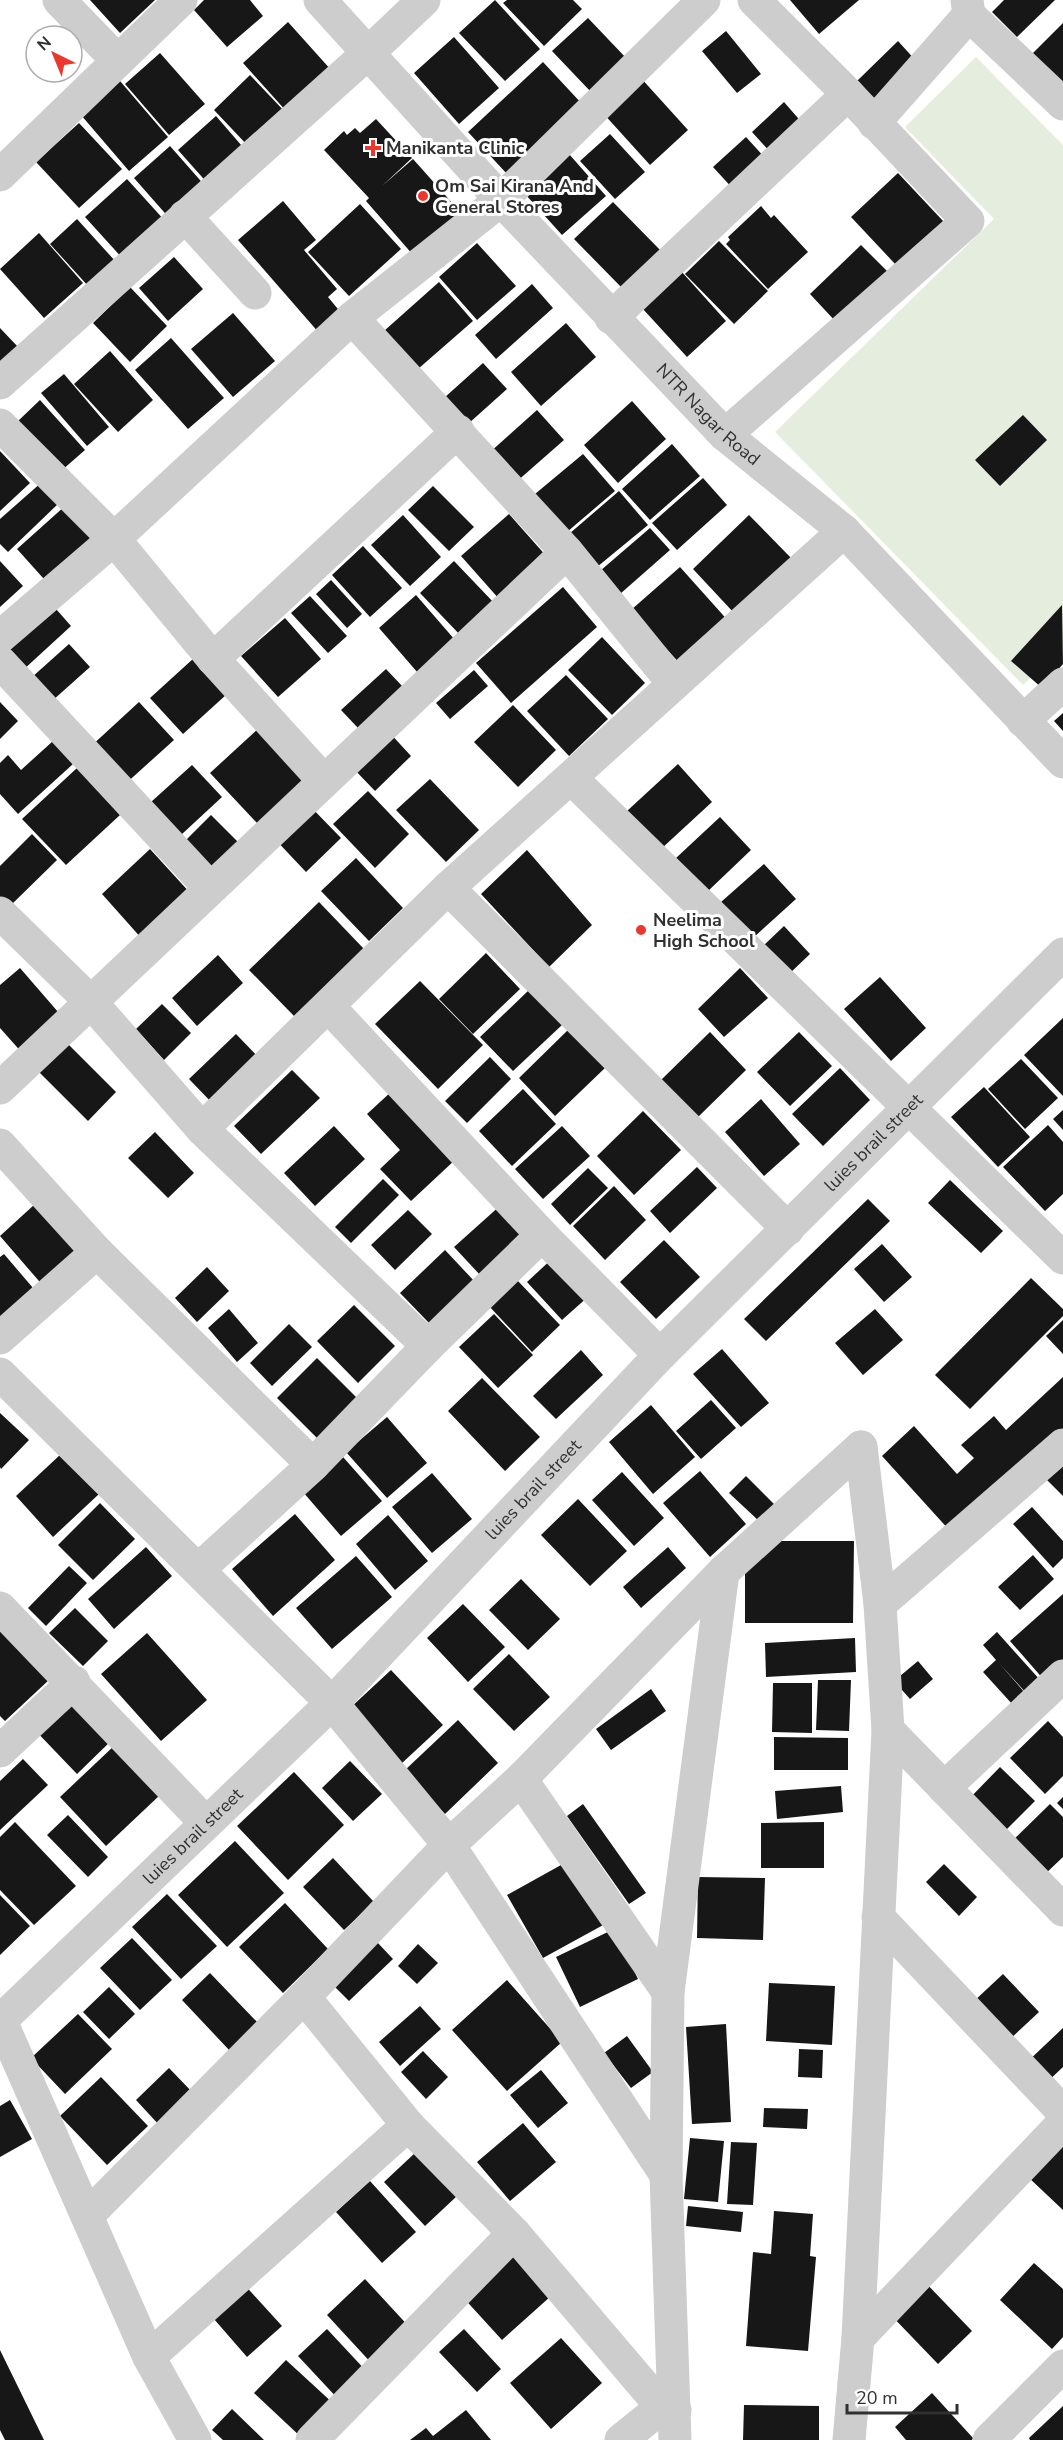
<svg xmlns="http://www.w3.org/2000/svg" width="1063" height="2440" font-family="'Nunito Sans',sans-serif">
<rect width="100%" height="100%" fill="#fff"/>
<path fill="#e4edde" d="M976 57 1063 145V646L1023 685 775 432 994 219 905 127Z"/>
<path fill="#171717" d="M90 0H155L120 33Z
M204 0H250L263 16 227 47 194 10Z
M495 0 540 49 505 81 459 33Z
M507 0H573L582 9 544 46 503 3Z
M790 0H859L819 34Z
M1004 0H1055L1017 37 992 12Z
M588 18 627 59 591 92 552 51Z
M288 22 332 71 287 112 243 63Z
M1063 23V84L1031 55Z
M726 31 761 74 737 93 702 51Z
M454 37 499 88 459 124 414 73Z
M898 41 917 62 876 101 857 81Z
M160 53 205 104 169 135 125 84Z
M543 62 583 105 508 175 468 132Z
M250 75 287 114 250 148 214 110Z
M640 77 688 130 650 165 602 112Z
M120 81 168 137 129 171 81 115Z
M784 102 804 125 772 154 752 132Z
M216 116 248 153 210 186 178 150Z
M376 119 412 158 382 186 413 159 462 214 414 256 366 201 369 198 324 150 344 131 347 135 355 128 360 133Z
M79 123 122 169 79 208 36 162Z
M610 134 645 172 615 199 580 161Z
M746 137 768 161 735 191 713 167Z
M170 146 207 188 171 220 134 178Z
M569 154 606 196 562 235 525 194Z
M898 173 944 222 897 266 851 217Z
M127 179 166 222 124 260 85 217Z
M283 201 316 240 304 250 337 289 328 297 342 314 320 334 238 240Z
M613 202 662 252 623 289 574 239Z
M360 204 401 249 349 296 308 252Z
M761 206 771 218 774 215 808 252 768 289 726 244 730 240 728 237Z
M77 219 116 262 89 287 50 244Z
M39 233 83 283 44 318 0 269Z
M719 241 768 291 734 324 685 274Z
M477 243 516 286 477 320 439 277Z
M861 245 889 273 837 323 810 294Z
M174 257 203 289 168 321 139 288Z
M681 271 726 321 687 357 642 308Z
M439 282 473 321 418 369 384 331Z
M532 284 553 308 496 359 475 335Z
M130 287 167 326 130 362 93 323Z
M233 313 275 361 233 397 191 349Z
M566 323 596 357 541 406 511 372Z
M0 328 19 348 0 366Z
M171 338 224 398 188 429 135 370Z
M110 351 153 400 118 432 74 384Z
M483 363 507 389 468 424 444 398Z
M64 374 109 427 87 446 41 393Z
M40 400 85 450 61 471 17 422Z
M632 401 666 439 618 483 584 445Z
M537 410 564 440 515 483 489 453Z
M1023 415 1047 440 1000 486 975 460Z
M672 444 700 476 650 520 622 489Z
M0 451 30 483 0 511Z
M583 454 615 491 567 532 535 494Z
M703 478 727 505 677 550 652 523Z
M42 482 60 502 8 552 0 544V519Z
M433 486 474 527 449 551 408 510Z
M619 491 648 525 597 567 569 534Z
M65 506 100 545 52 588 17 549Z
M509 514 548 558 500 600 461 556Z
M403 515 441 557 410 586 371 545Z
M749 515 792 559 735 614 693 569Z
M650 528 670 550 620 594 600 571Z
M363 546 402 588 370 617 332 575Z
M0 561 23 586 0 607Z
M454 561 496 605 462 637 420 593Z
M680 567 731 624 683 667 631 610Z
M331 580 362 614 347 628 316 594Z
M563 587 597 627 511 703 476 663Z
M416 595 455 640 418 673 379 628Z
M310 596 347 636 328 653 291 613Z
M49 601 71 626 22 671 0 647Z
M1062 605 1063 664 1042 688 1011 661Z
M285 618 321 659 278 697 241 656Z
M602 637 645 683 612 715 568 670Z
M69 644 90 667 52 701 31 678Z
M194 658 227 694 183 734 150 698Z
M386 669 403 687 358 728 341 710Z
M474 670 488 686 450 719 436 703Z
M566 675 608 719 569 756 527 711Z
M0 702 18 721 0 739Z
M139 702 174 740 123 786 89 748Z
M513 705 556 750 518 787 474 742Z
M1063 713V731L1054 721Z
M260 727 307 778 257 823 210 773Z
M388 731 411 756 375 791 351 766Z
M53 741 73 764 18 814 0 794V763L8 755 21 770Z
M678 764 712 802 661 849 627 811Z
M192 765 222 797 181 835 151 802Z
M77 768 120 815 66 865 22 819Z
M430 779 479 830 446 862 396 810Z
M368 791 409 834 375 868 333 824Z
M307 803 341 838 306 872 272 836Z
M211 815 239 843 212 869 185 841Z
M720 817 751 850 707 892 676 858Z
M32 834 57 860 9 907 0 898V866Z
M150 849 192 895 143 940 102 894Z
M527 850 592 925 549 967 481 894Z
M356 858 403 908 369 941 321 891Z
M764 864 796 899 753 938 721 902Z
M319 902 364 949 294 1016 249 970Z
M784 926 810 954 788 975 762 947Z
M486 953 520 989 473 1034 439 999Z
M218 955 243 983 197 1026 172 998Z
M20 968 65 1020 24 1055 0 1028V985Z
M740 968 768 998 724 1037 698 1009Z
M880 977 926 1028 891 1061 844 1009Z
M420 981 483 1045 438 1089 375 1024Z
M529 990 562 1025 513 1071 480 1037Z
M162 1004 191 1033 164 1060 136 1029Z
M1063 1018V1096L1024 1055Z
M570 1028 606 1067 555 1116 519 1078Z
M710 1032 746 1070 697 1118 661 1080Z
M799 1032 832 1066 790 1106 757 1072Z
M236 1034 263 1062 216 1107 189 1079Z
M65 1041 116 1092 88 1121 37 1070Z
M490 1057 511 1079 467 1123 445 1101Z
M1021 1059 1058 1098 1025 1129 988 1089Z
M840 1068 870 1100 823 1146 792 1114Z
M292 1070 320 1098 261 1154 234 1126Z
M984 1087 1030 1137 998 1167 951 1117Z
M523 1089 556 1124 512 1166 479 1131Z
M392 1091 456 1159 411 1201 380 1169 400 1150 367 1114Z
M761 1099 800 1144 764 1176 725 1132Z
M1063 1110V1130L1053 1119Z
M643 1111 681 1150 634 1195 597 1156Z
M1048 1125 1063 1142V1194L1045 1211 1003 1167Z
M334 1126 365 1159 315 1206 284 1173Z
M562 1126 590 1156 543 1199 515 1169Z
M155 1132 194 1173 168 1198 128 1158Z
M697 1167 717 1188 670 1233 650 1211Z
M588 1168 608 1188 570 1225 551 1204Z
M383 1179 399 1195 351 1243 335 1227Z
M950 1180 1003 1231 981 1253 928 1203Z
M614 1186 646 1220 605 1260 573 1226Z
M868 1199 890 1221 766 1341 744 1319Z
M35 1204 81 1256 45 1288 0 1236Z
M502 1204 529 1233 481 1276 454 1247Z
M408 1210 432 1234 395 1270 371 1245Z
M664 1240 700 1277 656 1319 620 1282Z
M882 1244 912 1277 884 1302 854 1269Z
M445 1250 476 1283 431 1325 400 1293Z
M4 1254 39 1295 0 1321V1257Z
M555 1256 590 1295 562 1320 527 1282Z
M207 1267 229 1291 197 1322 175 1298Z
M1031 1278 1063 1309V1316L970 1409 935 1375Z
M516 1279 560 1325 532 1352 488 1305Z
M354 1305 395 1346 358 1383 317 1341Z
M229 1309 258 1343 237 1362 208 1328Z
M875 1309 903 1340 863 1375 835 1343Z
M494 1314 533 1355 498 1388 459 1347Z
M1063 1320V1354L1046 1336Z
M289 1324 312 1347 272 1386 250 1363Z
M722 1349 769 1403 741 1427 693 1374Z
M581 1350 603 1375 556 1419 533 1396Z
M317 1358 357 1398 317 1438 277 1398Z
M1063 1377V1430L951 1532 882 1456 914 1426 957 1474 974 1458 961 1445 994 1416 1006 1430Z
M482 1378 540 1437 505 1471 448 1411Z
M711 1400 736 1428 701 1459 676 1431Z
M651 1405 695 1457 653 1494 609 1442Z
M0 1413 29 1440 1 1469 0 1467Z
M387 1417 427 1463 387 1498 346 1452Z
M61 1454 99 1494 53 1537 16 1496Z
M343 1457 382 1501 341 1536 303 1492Z
M1063 1463V1496L1046 1479Z
M700 1471 746 1524 710 1557 663 1503Z
M622 1472 664 1518 634 1546 592 1500Z
M432 1473 472 1519 432 1553 392 1507Z
M746 1476 775 1505 759 1521 729 1493Z
M578 1499 627 1551 590 1586 541 1535Z
M100 1503 135 1539 93 1580 58 1545Z
M1032 1507 1063 1541V1558L1053 1568 1013 1524Z
M295 1514 335 1560 273 1616 232 1569Z
M388 1515 428 1561 395 1590 356 1544Z
M770 1541H854L853 1623H745V1569Z
M146 1547 172 1576 114 1629 88 1599Z
M668 1547 686 1568 641 1608 623 1587Z
M1033 1555 1054 1579 1020 1610 998 1587Z
M356 1556 392 1597 332 1649 296 1608Z
M69 1566 87 1583 46 1626 28 1608Z
M521 1579 560 1619 528 1650 489 1610Z
M1063 1594V1665L1045 1681 1010 1641Z
M463 1604 505 1647 468 1682 427 1638Z
M75 1608 108 1641 83 1666 49 1633Z
M0 1626 50 1679 5 1721 0 1716Z
M997 1632 1041 1681 1027 1694 999 1663 1026 1694 1013 1705 983 1672 996 1660 983 1645Z
M147 1633 207 1700 161 1741 101 1674Z
M855 1638 856 1672 766 1677 765 1643Z
M509 1654 550 1697 514 1731 473 1689Z
M918 1661 933 1679 910 1699 894 1681Z
M391 1670 443 1725 401 1764 349 1709Z
M818 1680H851L849 1731 816 1730Z
M773 1683H812V1733L772 1732Z
M651 1689 666 1711 611 1750 596 1729Z
M69 1690 114 1738 77 1774 31 1726Z
M458 1720 498 1763 445 1814 404 1771Z
M1048 1721 1063 1737V1776L1045 1794 1010 1758Z
M774 1737 848 1738V1770H774Z
M115 1745 161 1794 106 1846 60 1797Z
M23 1759 48 1785 0 1830V1781Z
M350 1761 382 1794 353 1821 322 1788Z
M1000 1767 1035 1801 1000 1836 966 1802Z
M294 1772 344 1825 288 1880 237 1826Z
M841 1786 843 1812 777 1819 775 1791Z
M1063 1797V1809L1057 1803Z
M583 1804 646 1893 629 1904 567 1816Z
M1050 1804 1063 1817V1857L1042 1877 1010 1843Z
M68 1815 108 1857 88 1877 47 1835Z
M15 1822 76 1886 34 1925 0 1890V1837Z
M824 1822V1868H761V1823Z
M235 1841 284 1893 227 1947 178 1895Z
M333 1858 374 1902 344 1930 303 1887Z
M570 1860 605 1924 543 1958 507 1895Z
M944 1864 977 1897 959 1916 926 1882Z
M698 1877 765 1878 763 1940 697 1938Z
M167 1894 217 1946 181 1979 132 1927Z
M0 1895 30 1926 0 1955Z
M285 1903 328 1949 283 1993 239 1947Z
M614 1929 638 1979 580 2007 556 1957Z
M132 1938 172 1980 140 2010 100 1968Z
M377 1942 393 1959 349 2001 333 1985Z
M418 1944 438 1963 417 1984 398 1966Z
M210 1973 259 2024 230 2051 182 2000Z
M1003 1974 1039 2012 1008 2041 972 2003Z
M507 1980 562 2042 507 2091 452 2030Z
M769 1983 835 1986 832 2045 766 2041Z
M109 1987 135 2014 109 2039 83 2012Z
M420 2006 441 2029 400 2066 379 2042Z
M78 2014 112 2049 65 2094 31 2058Z
M726 2024 731 2122 692 2124 686 2027Z
M1063 2028V2067L1045 2084 1025 2064Z
M627 2036 653 2072 631 2088 604 2053Z
M799 2049 823 2050 822 2078 798 2077Z
M423 2051 448 2077 426 2099 401 2072Z
M169 2068 194 2094 160 2126 136 2100Z
M541 2070 568 2103 538 2128 510 2095Z
M101 2077 148 2126 107 2165 60 2116Z
M10 2100 32 2139 0 2157V2106Z
M764 2108 808 2109 807 2129 763 2127Z
M523 2123 556 2162 510 2201 477 2162Z
M690 2138 724 2141 718 2202 684 2199Z
M1063 2138V2210L1027 2176Z
M731 2142 757 2143 753 2205 727 2204Z
M416 2152 457 2196 425 2226 384 2182Z
M370 2181 416 2232 382 2263 336 2212Z
M688 2206 743 2212 741 2232 686 2226Z
M774 2211 813 2214 810 2256 816 2257 808 2351 746 2346 753 2252 771 2254Z
M508 2249 551 2296 502 2340 460 2294Z
M1034 2263 1063 2289V2337L1052 2349 1000 2300Z
M921 2278 972 2331 938 2364 887 2311Z
M365 2279 413 2331 375 2367 327 2315Z
M241 2281 282 2326 247 2357 207 2311Z
M327 2329 369 2374 340 2401 298 2356Z
M464 2329 501 2369 477 2392 439 2352Z
M561 2338 602 2383 551 2429 510 2383Z
M0 2350 44 2440H5L0 2430Z
M286 2360 335 2405 302 2438 254 2393Z
M932 2393 973 2438 972 2440H906L895 2427Z
M744 2405 819 2406V2440H743Z
M1063 2406V2440H1030L1029 2438Z
M232 2409 264 2440H223L212 2430Z
M466 2410 491 2440H410L426 2428 433 2436Z"/>
<g fill="none" stroke-linecap="round" stroke-linejoin="round">
<g stroke="#cdcdcd" stroke-width="33">
<path d="M59 0 117 60"/>
<path id="s1" d="M320 0 501 200 725 435 844 531 1063 762"/>
<path d="M969 15 1063 104"/>
<path d="M874 123 969 15 967 0"/>
<path d="M0 175 181 0"/>
<path d="M185 216 255 293"/>
<path d="M352 318 567 552 674 684"/>
<path d="M611 318 848 94"/>
<path d="M0 383 367 54 424 0"/>
<path d="M0 425 114 539 213 659 324 781"/>
<path d="M725 435 968 221 848 94 754 0"/>
<path d="M0 637 114 539 352 318 501 200 704 0"/>
<path d="M213 659 458 431"/>
<path d="M0 662 210 888"/>
<path d="M1023 721 1063 684"/>
<path d="M571 778 1063 1258"/>
<path d="M448 888 788 1229"/>
<path d="M0 913 90 1001 202 1129 428 1346"/>
<path d="M329 1007 542 1235 660 1355"/>
<path d="M0 1088 567 552"/>
<path d="M202 1129 448 888 844 531"/>
<path d="M0 1145 97 1252 313 1465"/>
<path d="M0 1338 97 1252"/>
<path d="M0 1374 332 1703 449 1845 666 2175"/>
<path d="M198 1570 313 1465 428 1346 542 1235"/>
<path d="M880 1604 1063 1445"/>
<path d="M0 1608 206 1823"/>
<path d="M888 1730 1063 1910"/>
<path d="M0 1751 74 1682"/>
<path d="M521 1779 668 1992"/>
<path d="M944 1788 1063 1676"/>
<path d="M878 1917 1063 2112"/>
<path d="M304 1997 408 2125 514 2233 662 2407 675 2410"/>
<path d="M0 2019 149 2357 195 2440"/>
<path id="s2" d="M0 2021 332 1703 660 1355 1063 954"/>
<path d="M87 2216 304 1997 449 1845 521 1779 723 1572 861 1447"/>
<path d="M858 2338 1063 2123"/>
<path d="M149 2357 408 2125"/>
<path d="M312 2440 514 2233"/>
<path d="M621 2440 662 2407"/>
<path d="M675 2440 666 2175 668 1992 723 1572"/>
<path d="M849 2440 858 2338 888 1730 880 1604 861 1447"/>
<path d="M989 2440 1063 2366"/>
</g>
</g>
<g fill="#eb382e" stroke="#fff" stroke-width="2">
<path d="M370 139h6v6h6v6h-6v6h-6v-6h-6v-6h6z"/>
<circle cx="423" cy="196" r="6"/>
<circle cx="641" cy="930" r="6"/>
</g>
<g text-anchor="middle" stroke-width="6" stroke-linejoin="round" paint-order="stroke">
<g font-size="18" font-weight="bold" fill="#303030" stroke="#fff" text-anchor="start">
<text x="386" y="154">Manikanta Clinic</text>
<text x="435" y="192">Om Sai Kirana And<tspan x="435" dy="21">General Stores</tspan></text>
<text x="653" y="926">Neelima<tspan x="653" dy="21">High School</tspan></text>
</g>
<g font-size="18" fill="#303030" stroke="#fff">
<text dy="6" stroke="none"><textPath href="#s1" startOffset="568">NTR Nagar Road</textPath></text>
<text dy="6" stroke="none"><textPath href="#s2" startOffset="1239">luies brail street</textPath></text>
<text dy="6" stroke="none"><textPath href="#s2" startOffset="753">luies brail street</textPath></text>
<text dy="6" stroke="none"><textPath href="#s2" startOffset="267">luies brail street</textPath></text>
</g>
</g>
<g transform="translate(54 54) rotate(317)"><circle r="28" fill="#ffffff" stroke="#acacac" stroke-width="1.5"/>
<path d="M0-4.5L10 22L0 15L-10 22Z" fill="#eb382e"/>
<text y="-9" font-size="16" font-weight="bold" text-anchor="middle" fill="#303030">N</text>
</g>
<path d="M847 2404v9h110v-9" fill="none" stroke="#303030" stroke-width="3"/>
<text x="856" y="2404" font-size="18" fill="#303030" stroke="#ffffff" stroke-width="4.5" paint-order="stroke">20 m</text>
</svg>
